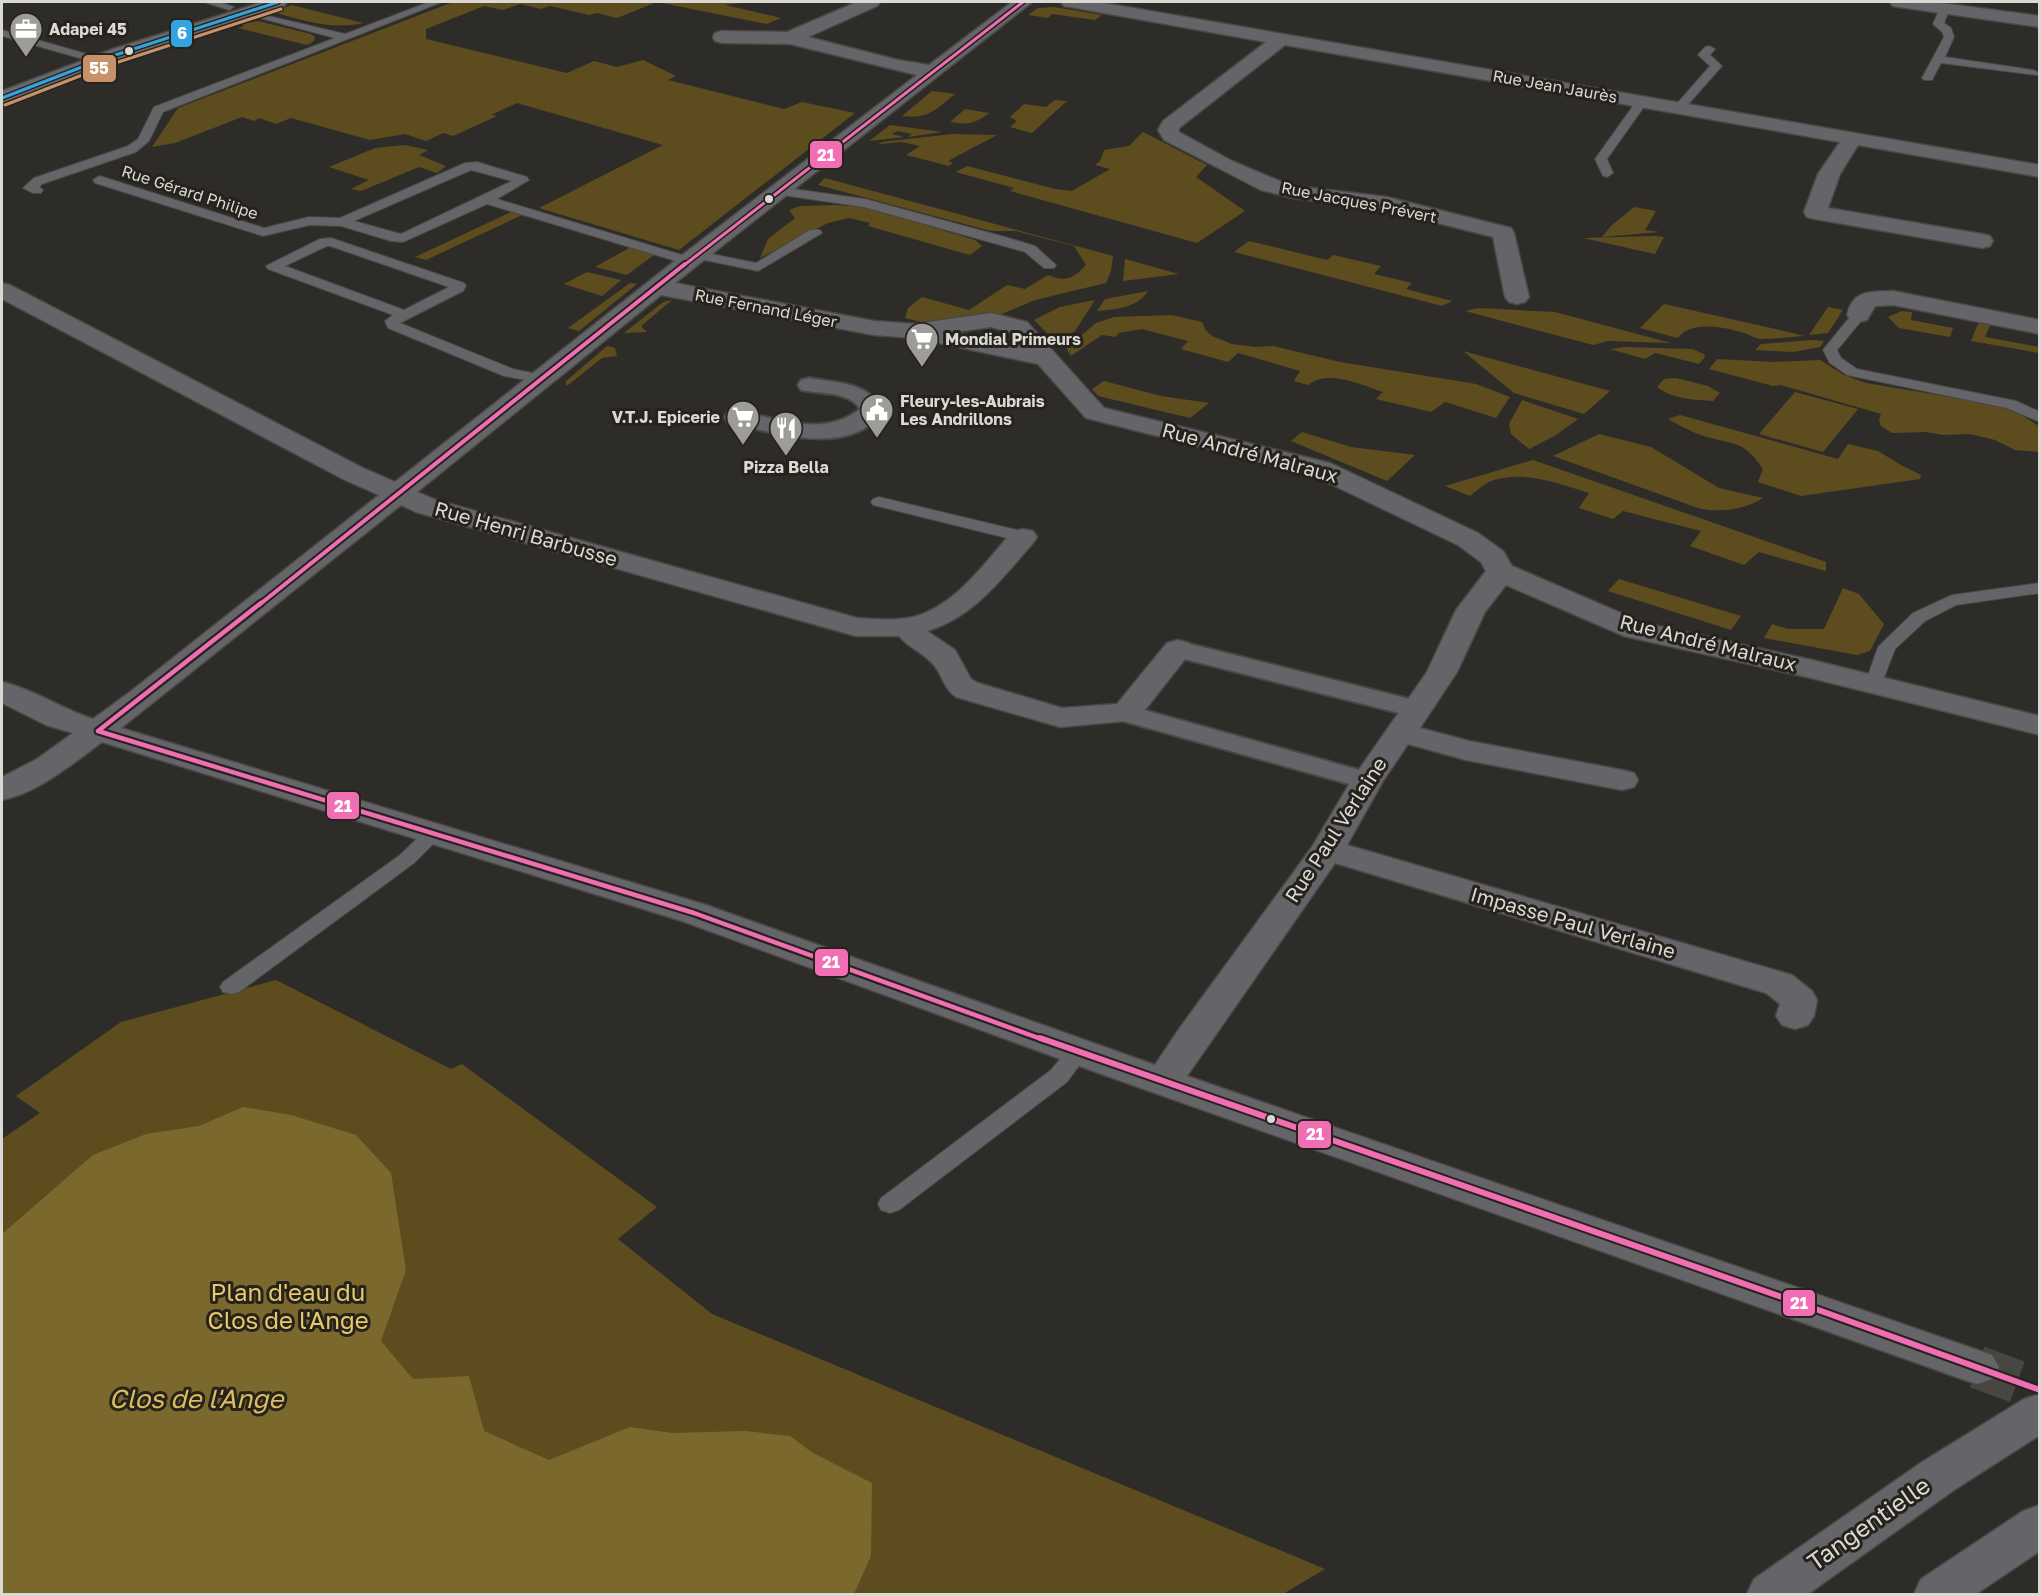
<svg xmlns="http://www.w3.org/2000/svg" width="2041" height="1596" font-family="'Golos Text',sans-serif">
<rect width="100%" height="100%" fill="#2e2c28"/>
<path fill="#5d4d1e" d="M453 2H749L725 5 781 18 767 24 657 2 617 18 597 13 589 15 550 6 541 9 520 4 503 10 484 6 426 29V39L567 73 594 61 617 67 643 60 676 76 668 80 784 109 802 102 855 113 679 250 539 208 663 145 517 103 491 115 497 116 453 136 443 133 426 141 405 134 370 140 291 118 276 124 259 118 254 121 242 117 175 143 152 147 178 108Z
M292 5 363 23C333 30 306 21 276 13L275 11Z
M1054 7 1102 15 1095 20 1052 14 1048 18 1028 15 1038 8Z
M258 21 311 34 315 37 314 41 307 45 238 28 244 26 241 24Z
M932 91 955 94C935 110 929 119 902 116Z
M1055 100 1067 101 1032 133 1010 127 1017 121 1010 117 1024 104 1046 107Z
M965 109 989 113C975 124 967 125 950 122Z
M890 125 942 132 908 137 912 134 898 131 892 134 904 137 869 141Z
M1143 132 1207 165 1196 177 1245 211 1197 243 1010 191 1014 188 956 172 967 166 1055 189 1072 191 1110 169 1095 165 1100 161 1104 150 1129 146Z
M952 134 997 135 948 161 953 163 949 166 906 155 920 146 902 142 879 144 882 142Z
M405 145 428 150 419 155 446 166 437 173 419 167 361 191 351 189 369 180 329 167 375 148Z
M825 178 1113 256 1111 271 1106 283 1035 300 997 316 926 323 905 318 908 308 922 297 969 310 1007 285 1025 289 1048 275C1066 283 1074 278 1086 265L1074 246 1016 231H991L818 185Z
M835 205 865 207 975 240 982 246 970 255 868 226 870 223 849 218 828 223 760 258 768 239 795 218 789 210 800 206Z
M1634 207 1656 211 1645 230 1660 232 1602 237 1611 226Z
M511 212 522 215 426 260 415 257Z
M1654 236 1664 237 1655 254 1583 238Z
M1249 241 1327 260 1333 255 1381 266 1374 274 1412 283 1406 289 1452 301 1442 306 1234 252Z
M631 247 655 254 627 275 595 267Z
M1125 259 1179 274 1123 281Z
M587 272 621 280 602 296 564 284Z
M630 283 637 284 579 331 568 328Z
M1148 291C1137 308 1117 309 1097 311L1105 299Z
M672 300 641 326 647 332 624 333 663 302Z
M1095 300 1075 331 1058 344 1034 320 1060 307Z
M1664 304 1793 333 1804 336C1790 337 1775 339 1762 339 1756 339 1750 335 1744 333 1725 327 1691 320 1678 338L1640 328Z
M1828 307 1843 310 1828 333 1809 335Z
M1478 308 1555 312 1671 343 1608 341 1593 345 1465 311Z
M1902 311 1912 312 1911 320 1953 328 1950 337 1899 328 1888 317Z
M1172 315 1202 322 1206 331 1212 336 1232 344 1256 347 1273 346 1340 362 1476 384 1510 397 1496 418 1445 402 1431 412 1376 399 1383 392C1360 385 1330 369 1308 385L1294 381 1300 371 1238 353 1228 362 1181 349 1188 341 1142 329 1119 333 1116 337 1102 335 1071 356 1066 348 1096 323 1114 317Z
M1979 321 1991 323 1985 337 2039 347V353L1971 341Z
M1812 340 1824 341 1820 347 1793 352 1755 350 1761 344Z
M607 346 615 348 617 356 602 358 567 386 565 382Z
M1625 347 1692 349 1704 354 1705 357 1699 364 1655 353 1645 359 1610 349Z
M1463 351 1610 391 1584 414 1514 393Z
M1717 359 1775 362 1820 360 1844 375 1866 383 1992 404 2018 413 2039 426V452L2015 450 1995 440 1970 434 1943 435 1926 432 1892 433 1881 426 1879 421 1881 414 1781 385 1773 386 1709 369Z
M1676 378 1708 386 1720 393 1713 401C1695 400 1672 399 1657 387L1664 379Z
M1104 381 1161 396 1209 403 1190 418 1098 396 1092 389Z
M1795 392 1858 409 1823 452 1759 434Z
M1522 400 1578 419 1556 435 1529 449 1511 434 1509 424Z
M1680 415 1838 459 1848 444 1878 451 1901 465 1921 475 1920 479 1801 496 1758 482 1763 469C1741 436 1730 446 1698 434 1688 430 1677 424 1668 419Z
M1302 432 1351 447 1415 455 1387 481 1291 441Z
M1599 434 1651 447 1719 488 1763 498C1743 510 1724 512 1701 509L1553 456Z
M1533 460 1826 562V571L1759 552 1744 565 1690 546 1701 531 1623 511 1613 519 1579 508 1589 493C1557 483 1522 469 1489 482 1483 485 1476 491 1470 496L1445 486Z
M1619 579 1741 616 1731 630 1608 591Z
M1843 588 1859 594 1884 624 1870 651 1857 655 1764 638 1772 624 1788 629H1824Z
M276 980 451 1069 462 1064 657 1207 618 1239 712 1314 1325 1569 1283 1594H2V1139L40 1113 16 1096 121 1022Z"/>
<path fill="#7b682d" d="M243 1107 291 1115 356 1135 391 1173 406 1270 381 1341 413 1379 469 1376 484 1431 549 1460 630 1427 672 1433 745 1431 790 1436 813 1453 872 1483 871 1556 854 1594H2V1234L93 1155 146 1134 199 1126Z"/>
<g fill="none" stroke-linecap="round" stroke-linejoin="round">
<path stroke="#484642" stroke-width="43" stroke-dasharray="43 21" stroke-linecap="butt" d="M1977 1367 2040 1390"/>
<g stroke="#494844" stroke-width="2">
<path id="service" d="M204 2H220L234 7 229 10Z
M429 2H442L163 112 149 141 136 152 42 184 39 187 43 190 41 193H33L23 188 34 178 128 146 138 139 154 107 335 38 248 15V11L345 34Z
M1945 5 1950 8 1944 23 1951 28 1954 37 1945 57 2033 70 2039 73 2037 75 1941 63 1932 80H1924L1922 78 1944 37 1942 32 1933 24 1940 8Z
M2 30 94 56 96 58 90 61 2 36Z
M1709 46 1715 49 1710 55 1722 66 1683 110H1675V106L1710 66 1698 55 1705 47Z
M1642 97 1648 101 1607 159 1613 173 1607 177 1603 176 1595 159 1638 99Z
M477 162 527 177 529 180 497 199 692 258 690 255 692 252 697 251 756 263 810 230H820L822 233 758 271 694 258 696 261 694 264 689 265 487 204 403 242 391 241 341 226 310 225 263 236 95 183 93 180 99 176 103 177 264 228 309 217 340 218 465 163ZM471 170 512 181 401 234 354 221Z
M779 187 865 199 1005 237 1035 246 1056 265 1054 268H1044L1025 252 864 207 775 194 773 191 775 188Z
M331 238 464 283 466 286 463 291 400 323 513 369 547 376 549 379 542 383 504 376 388 328 385 321 393 315 268 269 266 266 320 239ZM327 246H330L449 287 404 310 285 266Z
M1859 311 1866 315 1837 350 1841 358 1857 369 2016 401 2040 412V422L2007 408 1847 375 1830 363 1823 350 1854 312Z
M879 497 1029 533 1031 537 1023 542 873 505 871 502 873 499Z
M2040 583V593L1956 605 1925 621 1895 649 1880 688H1868L1865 684 1878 647 1913 613 1952 595Z
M435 826 442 828 445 832 414 863 239 992 231 994 223 992 220 987 223 982 400 855 428 828Z
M1078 1044 1086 1047 1089 1052 1067 1082 899 1210 890 1213 881 1210 878 1204 881 1198 1051 1070 1070 1047Z"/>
</g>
<g stroke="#494844" stroke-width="4">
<path id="pedestrian" d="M809 378C837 383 870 382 883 411 851 458 773 433 728 422L725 417 728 412 736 410C777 419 824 438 860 409 850 391 819 394 801 390L798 385 801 380Z
M1178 641 1425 703 1429 709 1425 715 1415 717 1169 655 1165 649 1169 643Z
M1126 705 1377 775 1381 781 1377 787 1367 789 1116 719 1112 713 1116 707Z"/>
</g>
<g stroke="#494844" stroke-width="3">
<path id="minor" d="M857 2H880L877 6 808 37 898 60 929 65 1012 2H1032L675 283 874 321 915 324 991 313 1027 322 1104 408 1330 463 1478 533 1503 551 1512 566 1644 623 1812 660 2040 716V735L1811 678 1624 636 1506 585 1485 612 1457 672 1420 728 1469 741 1622 770 1634 773 1638 780 1634 787 1622 790 1466 760 1408 744 1383 781 1347 845 1792 975 1812 991 1817 1000 1814 1016 1808 1025 1795 1029 1782 1025 1776 1016 1780 1004 1766 993 1335 863 1187 1076 1992 1355 1999 1367 1992 1379 1977 1384 1962 1379 1107 1076 682 921 102 742C72 764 38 793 2 800V777L37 759 73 733 46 725 2 703V682C31 688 62 709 93 719L130 692 379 495 345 480 2 299V283L10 285 363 468 395 482 681 256 917 75 790 44 722 43 715 41 713 37 715 33 722 31 787 32ZM661 295 874 335 915 338 1038 364 1086 418 1312 475 1458 545 1481 562 1486 571 1456 610 1427 672 1351 781 1312 847 1179 1029 1155 1065 706 905 121 728 401 505 416 512 845 633 856 636H899C908 647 920 651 930 661 942 671 942 687 956 697L1060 727 1137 720 1193 649 1189 643 1178 640 1167 643 1117 704 1062 708 978 683 971 679 955 650 927 631C974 617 1001 579 1033 543L1037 537 1033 531 1023 529 1013 531C985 562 956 606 913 617 895 621 876 619 857 618L436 500 417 492ZM991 327 1009 332 1022 346 956 332Z
M1061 2H1098L2040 165V177L1858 145 1840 174 1828 208 1982 234 1990 236 1993 241 1990 246 1982 248 1815 219 1807 217 1804 212 1818 174 1840 142 1285 45 1179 128V132L1232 161 1277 180 1295 186 1387 197 1511 228 1514 233 1529 297 1525 302 1517 304 1509 302 1505 297 1493 237 1387 210 1293 198 1261 190 1164 140 1158 130 1163 121 1266 42 1070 7 1064 6Z
M1890 2H1934L2040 16V27L1899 7 1893 6Z
M1893 291 2040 320V334L1893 305 1875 306 1867 320 1859 322 1851 320 1847 315C1853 289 1871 292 1893 291Z"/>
</g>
<g stroke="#494844" stroke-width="3">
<path id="secondary" d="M263 2H287L284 6 127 57 2 104V91L113 49Z"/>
</g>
<g stroke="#494844" stroke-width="3">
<path id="primary" d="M2040 1394V1435L1954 1490 1808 1594H1747L1754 1579 1922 1462 2024 1399Z
M2040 1505V1551L1976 1594H1914L1921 1579 2023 1511Z"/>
</g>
<use href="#service" fill="#656469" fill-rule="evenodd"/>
<use href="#pedestrian" fill="#656469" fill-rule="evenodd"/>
<use href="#minor" fill="#656469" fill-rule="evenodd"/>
<use href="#secondary" fill="#67676c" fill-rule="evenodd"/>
<use href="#primary" fill="#656569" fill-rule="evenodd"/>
<g stroke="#26231d" stroke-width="6">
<path id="bus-1-far3" d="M683 266 1023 2"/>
</g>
<g stroke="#26231d" stroke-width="8">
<path id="bus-1-far2" d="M259 605 685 264"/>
</g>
<g stroke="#26231d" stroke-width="9">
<path id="bus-1-far1" d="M98 731 694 913 1044 1040
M98 731 261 603"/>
</g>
<g stroke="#26231d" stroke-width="10">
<path id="bus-1" d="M1040 1038 1799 1303 2040 1390"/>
</g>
<g stroke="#26231d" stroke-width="6">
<path id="bus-2" d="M2 98 100 60 278 2"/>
</g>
<g stroke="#26231d" stroke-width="6">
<path id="bus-3" d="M5 105 103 67 281 9"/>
</g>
<use href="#bus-1-far3" stroke="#f16db4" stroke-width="3"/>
<use href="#bus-1-far2" stroke="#f16db4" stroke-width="4"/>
<use href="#bus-1-far1" stroke="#f16db4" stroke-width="4.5"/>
<use href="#bus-1" stroke="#f16db4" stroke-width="6"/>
<use href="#bus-2" stroke="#32a5e0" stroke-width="3"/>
<use href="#bus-3" stroke="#c7916a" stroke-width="3"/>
</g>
<defs>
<g id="office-pin" transform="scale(1.725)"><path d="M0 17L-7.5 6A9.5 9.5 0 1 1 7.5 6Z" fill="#9e9c98" stroke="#26231d"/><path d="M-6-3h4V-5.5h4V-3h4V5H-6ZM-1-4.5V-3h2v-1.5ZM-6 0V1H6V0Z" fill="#fff"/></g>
<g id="supermarket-pin" transform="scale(1.725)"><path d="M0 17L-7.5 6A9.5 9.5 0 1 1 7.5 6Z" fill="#9e9c98" stroke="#26231d"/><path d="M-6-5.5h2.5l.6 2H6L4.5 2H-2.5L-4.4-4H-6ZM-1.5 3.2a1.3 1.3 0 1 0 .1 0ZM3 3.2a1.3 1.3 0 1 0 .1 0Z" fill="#fff"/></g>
<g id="civic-pin" transform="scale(1.725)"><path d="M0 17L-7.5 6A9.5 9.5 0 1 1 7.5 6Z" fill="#9e9c98" stroke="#26231d"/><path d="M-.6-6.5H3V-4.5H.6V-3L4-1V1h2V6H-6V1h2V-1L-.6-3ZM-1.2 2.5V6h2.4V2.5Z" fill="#fff"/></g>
<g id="restaurant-pin" transform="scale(1.725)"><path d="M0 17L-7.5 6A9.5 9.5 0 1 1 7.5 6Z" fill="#9e9c98" stroke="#26231d"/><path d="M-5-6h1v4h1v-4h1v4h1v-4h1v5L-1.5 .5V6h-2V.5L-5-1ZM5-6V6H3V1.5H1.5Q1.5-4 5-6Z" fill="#fff"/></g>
</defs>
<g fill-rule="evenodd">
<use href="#office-pin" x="26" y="29"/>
<use href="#supermarket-pin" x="922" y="339"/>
<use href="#civic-pin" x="877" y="410"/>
<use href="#supermarket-pin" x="743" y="417"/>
<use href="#restaurant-pin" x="786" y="428"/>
</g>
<g fill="#dad9d4" stroke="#26231d" stroke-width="2">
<circle cx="129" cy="51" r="5"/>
<circle cx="769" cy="199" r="5"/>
<circle cx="1271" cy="1119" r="5"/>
</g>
<g text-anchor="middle" stroke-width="6" stroke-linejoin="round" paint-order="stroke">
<g font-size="16" font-weight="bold" fill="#dad9d4" stroke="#26231d" text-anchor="start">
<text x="49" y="35">Adapei 45</text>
<text x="945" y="345">Mondial Primeurs</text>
<text x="900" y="407">Fleury-les-Aubrais<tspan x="900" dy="18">Les Andrillons</tspan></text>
<text x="720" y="423" text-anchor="end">V.T.J. Epicerie</text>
<text x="786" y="473" text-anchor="middle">Pizza Bella</text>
</g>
<g font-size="16" fill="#dad9d4" stroke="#26231d">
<text transform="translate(1555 86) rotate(10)" y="6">Rue Jean Jaurès</text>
<text transform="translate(190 192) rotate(18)" y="6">Rue Gérard Philipe</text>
<text transform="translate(1359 202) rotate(11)" y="6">Rue Jacques Prévert</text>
<text transform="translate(766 308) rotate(11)" y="6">Rue Fernand Léger</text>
</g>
<g font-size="20" fill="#dad9d4" stroke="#26231d">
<text transform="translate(1250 453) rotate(15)" y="7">Rue André Malraux</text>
<text transform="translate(526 534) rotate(16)" y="7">Rue Henri Barbusse</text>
<text transform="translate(1708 643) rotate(14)" y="7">Rue André Malraux</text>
<text transform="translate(1336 830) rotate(-57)" y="7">Rue Paul Verlaine</text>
<text transform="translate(1573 923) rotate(16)" y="7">Impasse Paul Verlaine</text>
</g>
<g font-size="24" fill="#e8c86b" stroke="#26231d">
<text x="288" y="1301">Plan d'eau du<tspan x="288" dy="28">Clos de l'Ange</tspan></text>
</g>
<g font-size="24" fill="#dad9d4" stroke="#26231d">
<text transform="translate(1869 1524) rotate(-35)" y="8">Tangentielle</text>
</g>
<g font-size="26" font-style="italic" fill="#dbbb5e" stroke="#26231d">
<text x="196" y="1408">Clos de l'Ange</text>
</g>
</g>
<g stroke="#26231d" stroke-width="2">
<rect x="170" y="19" width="23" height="29" rx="6" fill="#32a5e0"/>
<rect x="82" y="54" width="35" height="29" rx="6" fill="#c7916a"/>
<rect x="809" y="140" width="34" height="29" rx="6" fill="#f16db4"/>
<rect x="326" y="791" width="34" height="29" rx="6" fill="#f16db4"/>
<rect x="814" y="948" width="35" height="29" rx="6" fill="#f16db4"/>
<rect x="1297" y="1120" width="35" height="29" rx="6" fill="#f16db4"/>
<rect x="1782" y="1289" width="34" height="28" rx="6" fill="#f16db4"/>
</g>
<g font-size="16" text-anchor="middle" font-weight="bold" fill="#fff">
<text x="182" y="39">6</text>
<text x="99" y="74">55</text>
<text x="826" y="161">21</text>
<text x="343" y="812">21</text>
<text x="831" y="968">21</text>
<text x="1315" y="1140">21</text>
<text x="1799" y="1309">21</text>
</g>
<rect width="2041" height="1596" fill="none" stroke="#dad9d4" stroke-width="6"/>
</svg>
